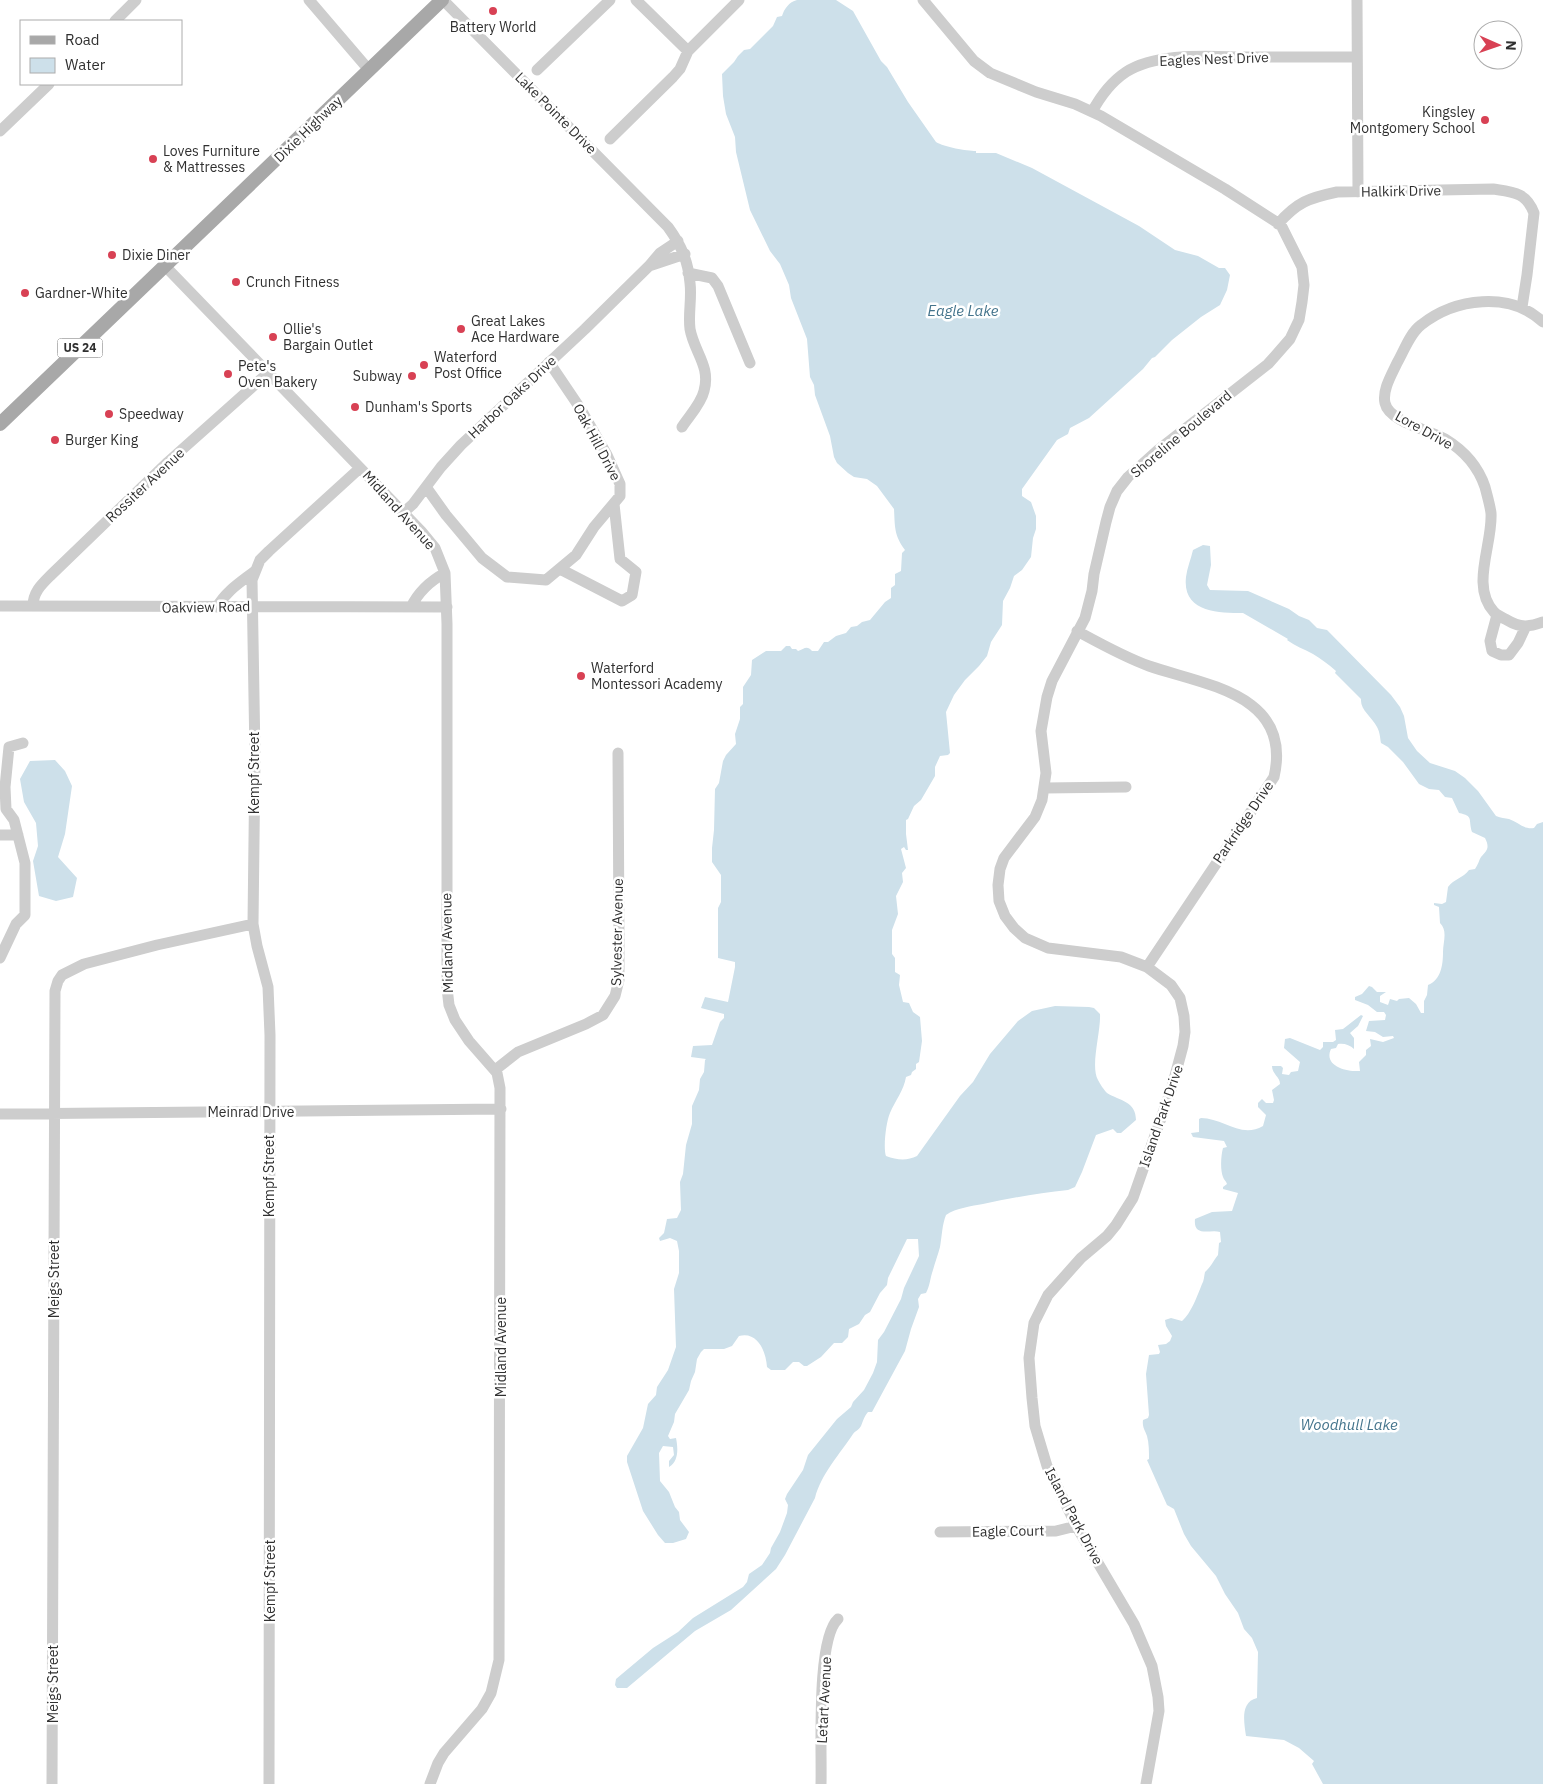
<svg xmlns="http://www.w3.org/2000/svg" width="1543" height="1784" font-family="'IBM Plex Sans',sans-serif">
<rect width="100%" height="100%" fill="#fff"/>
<path fill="#cde0ea" d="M797 0H836L853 11 881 61 887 67 908 102 936 142C944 147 967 151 976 151V153H996L1032 168 1139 226 1175 250 1198 256 1219 268H1225L1230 275 1227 290 1220 305 1201 317 1172 340 1155 357 1152 358 1143 369 1089 418 1070 428 1068 434 1057 440 1022 489V496L1031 502 1036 516V529L1033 538 1031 557 1022 570 1014 576 1010 588 1003 601 1002 625 991 642 987 656 979 666 965 680 954 695 946 712 950 753 948 755 940 756 935 767V776L921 800 914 806 908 819 906 820V834L908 850H906L904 847 901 849 906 868 902 873 903 882 896 896 898 914 892 930V954L895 958V972L900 975 899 985 903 1002 909 1003 913 1012 920 1017 922 1041 919 1062 916 1064V1069L912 1072 911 1075 906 1077C904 1090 895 1101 890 1113 886 1122 883 1148 886 1156 897 1160 907 1161 917 1156L960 1096 973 1082 990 1054 1018 1021 1032 1011 1055 1006 1089 1007 1094 1008 1100 1014C1101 1032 1090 1066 1098 1080 1100 1084 1104 1090 1107 1093 1120 1101 1136 1101 1136 1120L1121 1133H1117L1113 1129 1096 1135 1082 1172 1075 1187 1068 1190C1039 1193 1011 1198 983 1204 972 1206 956 1208 946 1215 942 1225 942 1236 940 1247 938 1255 935 1262 933 1270 930 1278 930 1286 926 1293L921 1294 918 1299 919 1307 911 1329 905 1351 872 1412H868C864 1417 863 1421 861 1426 859 1430 855 1431 853 1434 840 1454 821 1474 815 1498L785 1555 776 1569 731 1610 695 1631 627 1688H617L615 1685 616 1679 653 1648 678 1632 693 1618 743 1587 747 1582 749 1574 762 1565 770 1553 771 1548 780 1532 787 1513 788 1505 785 1499 787 1494 803 1470 808 1455 837 1419 851 1407 853 1402 864 1390 873 1373 877 1362 878 1340 884 1332 901 1299 904 1288 919 1256 918 1239H907L888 1278 887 1285 880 1293 870 1312 865 1315 859 1324 849 1329 848 1337 842 1343H834L821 1357 807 1366H804L799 1362H793L785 1370H771L767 1367C766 1352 758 1331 739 1336L732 1346 724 1349H704L701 1352 697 1359 695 1372 691 1381 689 1390 675 1414 674 1422 668 1436 670 1439 676 1438C678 1448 679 1461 669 1467V1461L674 1455 673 1447 663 1446 659 1453 660 1481 669 1492 675 1507 679 1512 680 1520 689 1532 686 1539 673 1543H665L658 1535 643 1511 627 1462V1456L643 1428 648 1404 656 1395 657 1387 668 1370 676 1347 674 1289 679 1273V1251L677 1241 670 1238 660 1241 659 1238 664 1233 667 1219 677 1218 681 1210 680 1182 683 1174 686 1145 692 1124V1106L699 1090 700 1079 704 1072 705 1060 706 1059 691 1057 693 1046 712 1045 720 1022 724 1018V1014L701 1008 705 997 728 1002 735 967V962L718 958V908L721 902V875L712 862V848L714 830 715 789 719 783 723 761 726 755 736 744 735 734 740 719V707L743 704V687L751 675 752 660 766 651H781L786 646H790L792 649H796L798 651C804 649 807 645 812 651H818L824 642H828L836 636 846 633 851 627 857 626 862 622 870 620 885 602 891 598V588L895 585V574L901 571 902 553 905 550C894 535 895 527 894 509L877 486 867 479 854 477 848 473 837 463 834 457 830 436 815 395 814 385 810 377 807 339 791 298 789 285 780 264 770 251 750 210 736 152 735 137 726 114 723 96 722 74 734 62 738 56 744 50 750 49 773 26 777 17 782 16C784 9 789 2 797 0Z
M1203 545 1210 546 1211 565 1207 585 1210 590 1248 591 1289 609 1299 616 1309 620 1317 628 1327 630 1391 695 1400 707 1404 716 1408 738 1417 751 1430 763 1455 771 1465 778 1478 791 1496 816C1501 818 1505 818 1509 819 1518 822 1524 830 1534 828L1537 824 1543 822V1784H1323L1312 1764 1314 1761 1299 1748 1284 1740 1246 1736C1244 1722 1240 1702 1257 1698L1258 1652 1252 1638 1244 1629 1238 1613 1225 1594 1216 1576 1191 1546 1184 1534 1174 1509 1167 1505 1147 1460 1149 1459C1149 1452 1149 1443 1147 1436 1145 1430 1142 1427 1143 1420L1148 1418 1149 1415 1146 1374 1149 1355 1159 1354 1160 1352 1158 1345 1166 1344 1170 1341 1172 1336 1166 1326 1165 1320 1171 1318 1182 1321C1191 1314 1198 1294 1202 1284 1204 1281 1204 1276 1205 1272 1211 1267 1213 1261 1218 1255L1219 1243 1221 1242 1220 1232C1210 1229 1193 1238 1195 1219L1212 1212 1232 1211 1238 1193 1223 1189V1187L1227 1184C1226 1181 1224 1180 1223 1177 1220 1170 1221 1155 1223 1148L1227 1147 1224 1141 1193 1137 1191 1133 1199 1132V1119L1201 1118C1223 1118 1241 1139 1263 1126L1266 1115 1258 1107V1103L1262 1099 1266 1103H1273L1274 1100 1272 1090 1280 1084C1280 1077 1272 1074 1272 1066H1281L1283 1068 1282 1074 1289 1075 1291 1072 1298 1071 1300 1062 1284 1048 1285 1039 1290 1038 1320 1050 1323 1047V1042H1333L1336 1040 1335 1030 1343 1029 1361 1015 1363 1016 1358 1026 1350 1033 1354 1038V1049C1350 1045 1344 1043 1338 1044L1336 1048 1331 1049C1323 1066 1347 1072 1360 1071L1359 1062 1366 1055V1050L1371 1046 1370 1039 1383 1042 1394 1038 1393 1036 1383 1037 1375 1032 1366 1031 1369 1021 1385 1020 1386 1015 1384 1012H1377L1368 1005 1355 1000V997L1362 994 1369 986 1372 987 1377 992H1386L1380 996V1002L1388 1005 1390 999 1397 1001 1399 999 1409 998 1416 1004 1421 1013H1424V1001L1427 995 1428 985C1441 980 1443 965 1443 952 1443 942 1448 931 1440 923L1439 907 1434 905V903L1442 904 1446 902 1448 887C1454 879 1463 878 1469 870L1475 869C1478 865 1479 860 1481 857 1487 850 1490 848 1485 838L1472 832C1468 819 1474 816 1459 813L1452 798 1445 797 1439 790 1429 789 1419 784 1403 762 1388 747 1381 743C1380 738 1380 732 1377 727 1372 717 1360 710 1361 699L1335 673 1336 671C1328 664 1321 659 1313 654 1304 649 1295 646 1287 640L1288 639 1243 613C1218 613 1182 612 1186 577 1187 568 1191 559 1193 550Z
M55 760 65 771 72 786 65 834 58 857 77 878 73 897 56 901 39 896 33 861 38 846 36 823 24 802 20 779 30 761Z"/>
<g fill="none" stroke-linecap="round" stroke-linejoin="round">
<path stroke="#cdcdcd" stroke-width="11" d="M309 0 369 70
M443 0 668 227C681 245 688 260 690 283 692 298 688 314 690 329 694 352 711 366 704 391 701 404 689 416 682 427
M636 0 688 51
M923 0 974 61 990 73 1036 92 1075 104 1101 116 1225 189 1281 225 1302 267 1304 285 1302 302 1299 320 1290 339 1268 364 1158 450 1128 477 1117 491 1110 507 1106 522 1094 574 1092 591 1085 618 1052 681 1047 697 1041 731 1046 773 1042 800 1035 817 1004 858 1000 869 998 885 999 901 1005 916 1014 928 1025 938 1048 948 1121 957 1147 967 1171 985 1180 998 1184 1016 1185 1032 1183 1046 1172 1087 1133 1198 1116 1225 1107 1236 1081 1258 1048 1295 1034 1323 1029 1358 1032 1398 1035 1426 1047 1466 1078 1529 1134 1624 1152 1666 1158 1697 1159 1711 1146 1784
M1357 0 1358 192
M115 21 136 0
M537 70 610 0
M1092 112C1100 97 1111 82 1126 72 1159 51 1213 57 1250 57 1286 57 1322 57 1357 57
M0 131 49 84
M610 139 673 77 680 69 688 51 739 0
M1278 224C1297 202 1309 198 1337 192L1493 189C1513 192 1526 192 1534 213L1527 275 1522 307
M165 266 421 531 435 548 445 573 447 624V988L449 1005 455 1020 469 1041 497 1073 500 1088 499 1660 491 1693 482 1709 444 1753 438 1763 430 1784
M649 266 685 254
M688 273 712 278 718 286 750 363
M1543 322C1510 291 1455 298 1421 325 1410 333 1404 351 1397 363 1392 374 1382 390 1385 403 1389 422 1430 430 1445 439 1463 450 1478 466 1485 487 1487 495 1490 505 1491 513 1493 544 1470 586 1494 612 1498 616 1503 618 1507 620 1520 628 1530 627 1543 622
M426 487 446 515 482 558 507 577 546 580 576 555 594 527 620 496V484L607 455 580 408 549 362
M403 513 413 504 441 467 461 445 585 329 649 266 660 253 678 241
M560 569 622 601 632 595 636 572 620 559 614 504
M0 606 447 607
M33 606C33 592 42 584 51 575L168 462 269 372
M217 607C226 591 241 582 255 571
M411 607C419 591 430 581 445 573
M1497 615 1490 641 1492 651 1501 655H1509L1518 643 1526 626
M1077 631C1101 644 1124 657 1149 666 1205 685 1293 694 1274 777L1147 967
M1045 788 1126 787
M0 835H18
M0 958 16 924 25 915V863L14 820 6 809 5 787 9 747 23 743
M495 1070 518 1052 586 1024 603 1015 615 996 619 980V942L618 753
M0 1114 501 1109
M940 1532 1056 1531 1076 1526
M52 1784 55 991 58 981 62 975 84 964 157 945 253 924
M269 1784 270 1035 268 987 257 946 253 924 255 756 252 580 260 560 269 551 360 468
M821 1784C822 1751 816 1639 838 1619"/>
<path stroke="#a8a8a8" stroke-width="14" d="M0 424 442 0"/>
</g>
<g fill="#d84154" stroke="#fff" stroke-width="2">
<circle cx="493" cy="11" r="5"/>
<circle cx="1485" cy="120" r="5"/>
<circle cx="153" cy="159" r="5"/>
<circle cx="112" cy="255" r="5"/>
<circle cx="236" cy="282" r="5"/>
<circle cx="25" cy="293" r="5"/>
<circle cx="461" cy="329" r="5"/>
<circle cx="273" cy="337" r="5"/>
<circle cx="424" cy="365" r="5"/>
<circle cx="228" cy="374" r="5"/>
<circle cx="412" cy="376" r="5"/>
<circle cx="355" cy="407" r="5"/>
<circle cx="109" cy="414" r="5"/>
<circle cx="55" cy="440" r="5"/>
<circle cx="581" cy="676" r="5"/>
</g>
<g text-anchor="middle" stroke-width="5" stroke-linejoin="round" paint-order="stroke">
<rect fill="#fff" stroke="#6e6e6e" stroke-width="1" x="57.5" y="338.5" width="45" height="19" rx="4"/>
<g font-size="12" font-weight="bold" fill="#303030">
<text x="80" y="352">US 24</text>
</g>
<g font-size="14" fill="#303030" stroke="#fff" text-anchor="start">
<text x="493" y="32" text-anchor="middle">Battery World</text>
<text x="1475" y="117" text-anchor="end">Kingsley<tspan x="1475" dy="16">Montgomery School</tspan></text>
<text x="163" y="156">Loves Furniture<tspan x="163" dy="16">&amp; Mattresses</tspan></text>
<text x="122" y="260">Dixie Diner</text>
<text x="246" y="287">Crunch Fitness</text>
<text x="35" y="298">Gardner-White</text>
<text x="471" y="326">Great Lakes<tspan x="471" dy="16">Ace Hardware</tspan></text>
<text x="283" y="334">Ollie's<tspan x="283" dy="16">Bargain Outlet</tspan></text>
<text x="434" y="362">Waterford<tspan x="434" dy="16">Post Office</tspan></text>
<text x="238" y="371">Pete's<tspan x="238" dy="16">Oven Bakery</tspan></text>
<text x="402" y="381" text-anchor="end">Subway</text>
<text x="365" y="412">Dunham's Sports</text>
<text x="119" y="419">Speedway</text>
<text x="65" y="445">Burger King</text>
<text x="591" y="673">Waterford<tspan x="591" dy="16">Montessori Academy</tspan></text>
</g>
<g font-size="14" fill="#303030" stroke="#fff">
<text transform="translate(1214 59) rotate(-2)" y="5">Eagles Nest Drive</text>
<text transform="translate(556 113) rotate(45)" y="5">Lake Pointe Drive</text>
<text transform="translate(308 129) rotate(-44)" y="5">Dixie Highway</text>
<text transform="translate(1401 191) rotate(-1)" y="5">Halkirk Drive</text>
<text transform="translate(512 397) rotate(-43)" y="5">Harbor Oaks Drive</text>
<text transform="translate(1424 430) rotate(29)" y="5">Lore Drive</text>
<text transform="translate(1181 434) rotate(-40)" y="5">Shoreline Boulevard</text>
<text transform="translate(597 442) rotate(62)" y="5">Oak Hill Drive</text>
<text transform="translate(145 485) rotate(-43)" y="5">Rossiter Avenue</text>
<text transform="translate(399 510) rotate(48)" y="5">Midland Avenue</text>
<text transform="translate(206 607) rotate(-1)" y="5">Oakview Road</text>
<text transform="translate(254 773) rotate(-90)" y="5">Kempf Street</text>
<text transform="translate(1243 822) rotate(-56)" y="5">Parkridge Drive</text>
<text transform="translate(617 932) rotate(-89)" y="5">Sylvester Avenue</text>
<text transform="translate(447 943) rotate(-91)" y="5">Midland Avenue</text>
<text x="251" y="1117">Meinrad Drive</text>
<text transform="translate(1161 1116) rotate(-71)" y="5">Island Park Drive</text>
<text transform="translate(269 1176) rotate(-90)" y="5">Kempf Street</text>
<text transform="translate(54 1279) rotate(-90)" y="5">Meigs Street</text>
<text transform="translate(501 1347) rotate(-90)" y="5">Midland Avenue</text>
<text transform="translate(1074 1516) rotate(62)" y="5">Island Park Drive</text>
<text transform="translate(1008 1531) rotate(-1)" y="5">Eagle Court</text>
<text transform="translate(270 1581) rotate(-90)" y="5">Kempf Street</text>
<text transform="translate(53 1684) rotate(-90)" y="5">Meigs Street</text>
<text transform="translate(824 1700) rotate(-87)" y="5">Letart Avenue</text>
</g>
<g font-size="15" font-style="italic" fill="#44748c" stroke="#fff">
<text x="963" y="316">Eagle Lake</text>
<text x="1349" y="1430">Woodhull Lake</text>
</g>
</g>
<rect x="20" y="20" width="162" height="65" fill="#ffffff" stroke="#acacac"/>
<rect x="30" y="36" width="25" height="8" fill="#a8a8a8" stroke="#acacac"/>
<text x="65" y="45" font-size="15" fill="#303030">Road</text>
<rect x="30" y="58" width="25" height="15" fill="#cde0ea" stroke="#acacac"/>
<text x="65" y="70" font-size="15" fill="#303030">Water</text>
<g transform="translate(1498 45) rotate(92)"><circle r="24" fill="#ffffff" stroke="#acacac"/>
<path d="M0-4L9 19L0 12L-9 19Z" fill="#d84154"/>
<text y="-8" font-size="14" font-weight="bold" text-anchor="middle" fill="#303030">N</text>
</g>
</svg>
